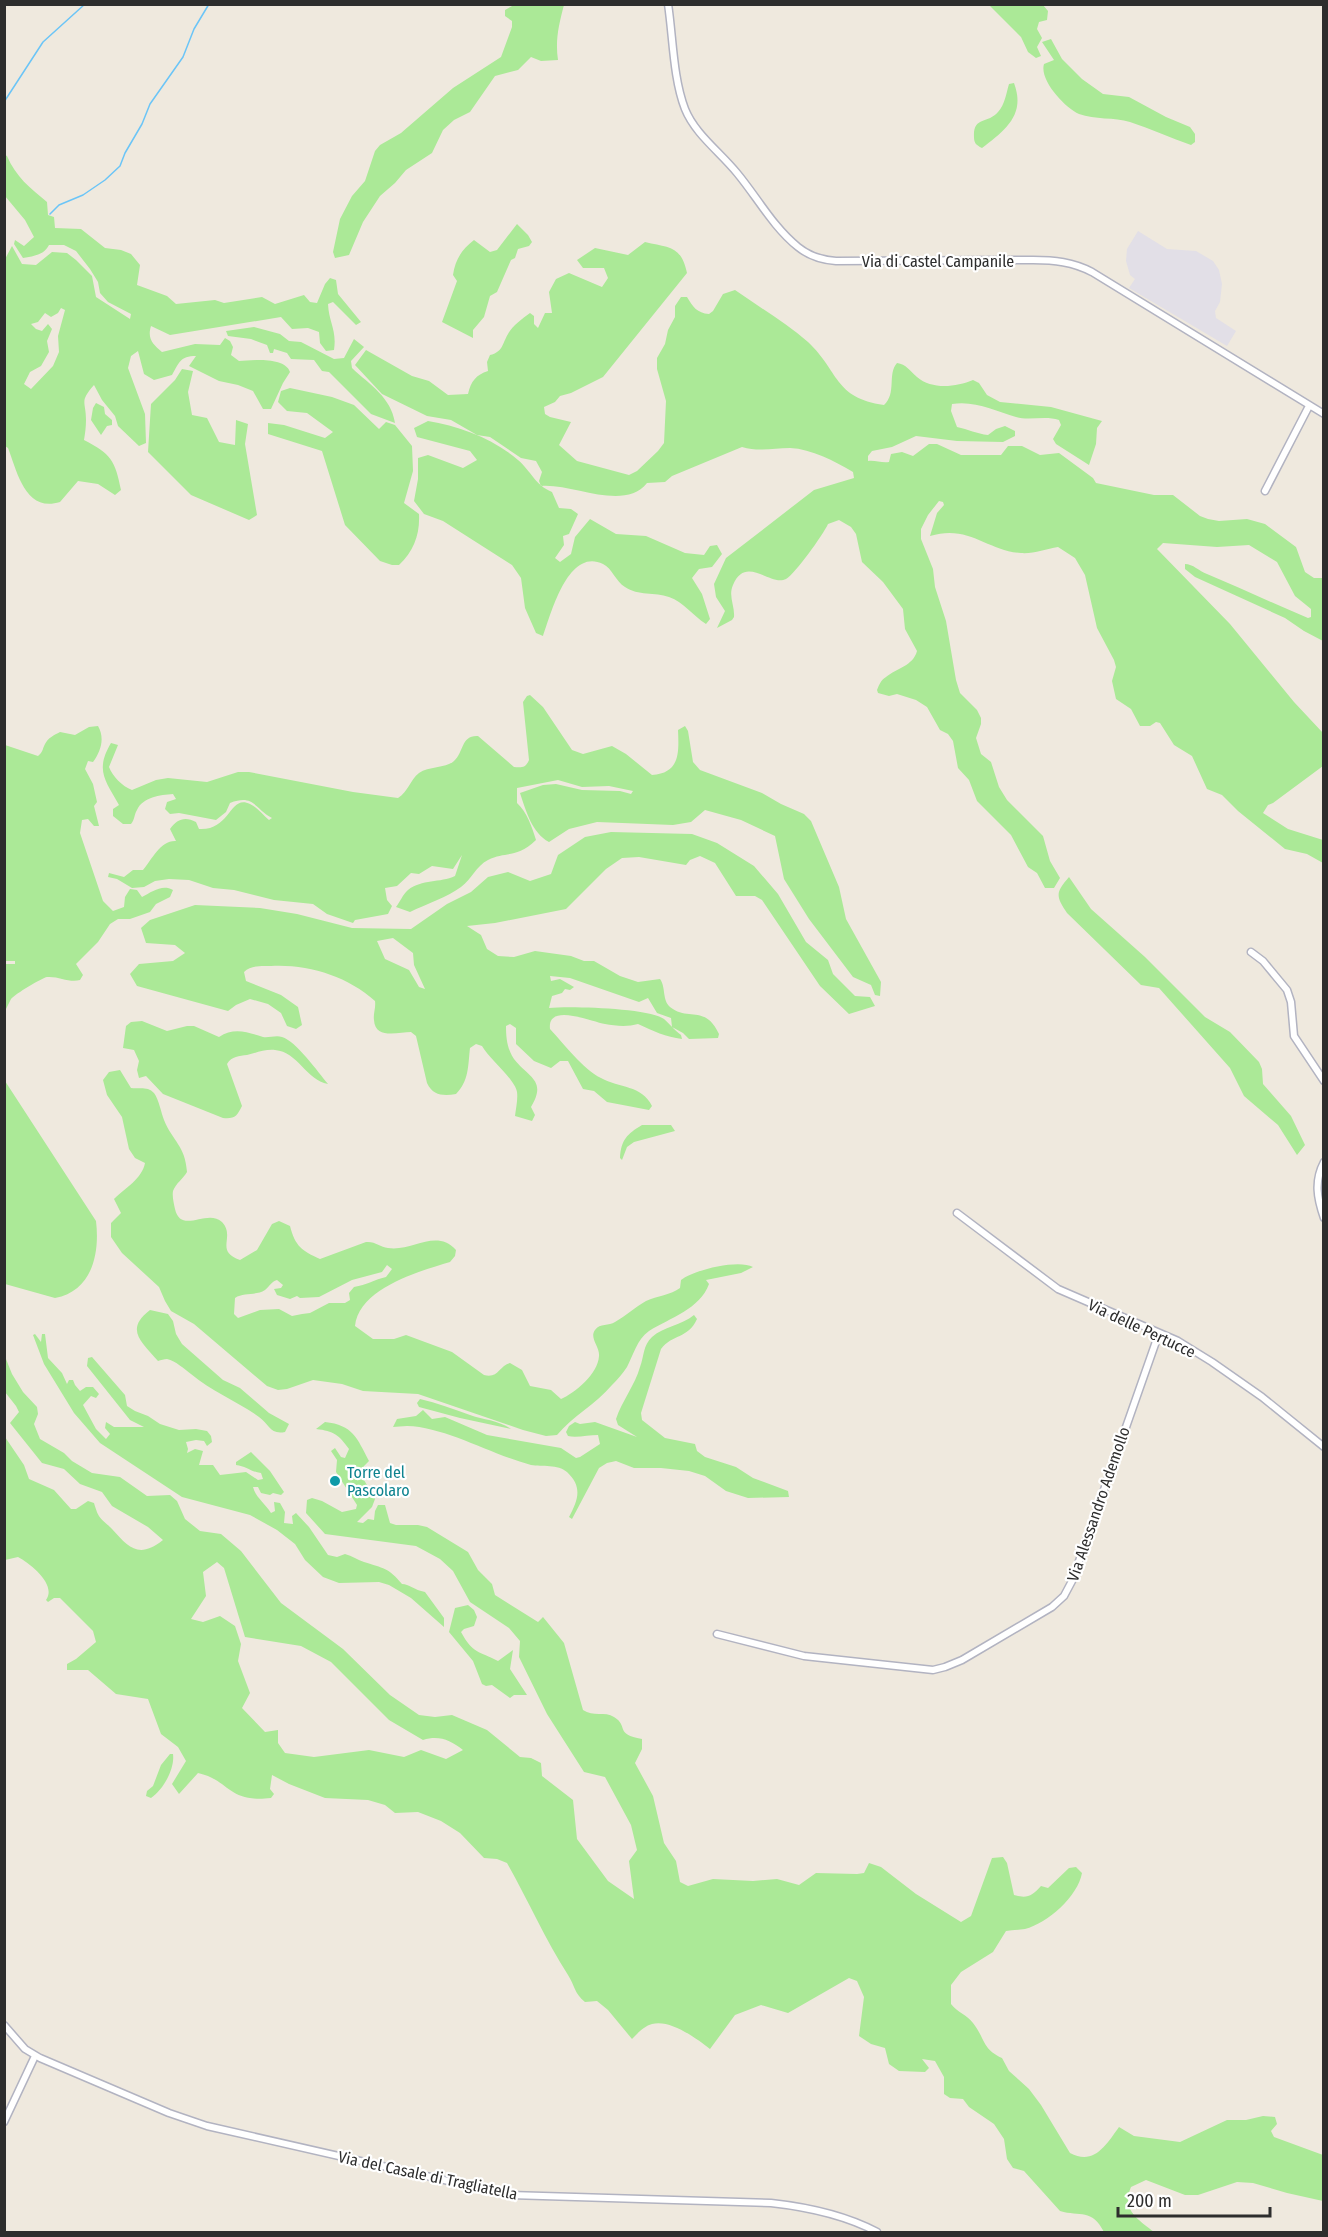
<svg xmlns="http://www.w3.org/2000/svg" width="1328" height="2237" font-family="'Fira Sans Condensed',sans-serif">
<rect width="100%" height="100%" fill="#efe9de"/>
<path fill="#e2dfe7" d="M1138 231 1167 249 1196 251 1213 261 1219 270 1222 284 1220 302 1215 311 1216 318 1236 331 1227 346 1129 288 1135 279 1130 275 1126 261 1127 249Z"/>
<path fill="#abe997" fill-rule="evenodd" d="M514 5H564C559 24 555 40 558 60L541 61 531 57 518 70 495 76 470 112 454 120 443 130 432 153 406 170 395 183 380 196 363 222 349 255 335 258 333 252 340 219 352 196 365 181 375 151 380 145 401 133 453 88 501 57 512 27V21L505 16V10Z
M989 5H1043L1048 11 1047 20 1039 22 1037 29 1042 38 1037 47 1041 56 1036 58 1028 52 1021 37Z
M1051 39 1062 59 1082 79 1103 94 1129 97 1166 117 1190 127 1195 134V142L1191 145C1171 138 1151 129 1130 122 1114 117 1095 120 1079 114 1065 108 1039 80 1044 64L1054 60 1042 42Z
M1014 83C1026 115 1005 130 982 148 976 145 974 143 974 137 973 116 988 124 998 112 1005 104 1006 94 1009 84Z
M5 155 7 156C16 177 30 188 47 202L48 215 54 217 55 228 81 229 105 248 121 250 131 254 140 265 137 285 167 296 176 304 215 300 224 303 262 297 275 304 304 295 310 302 317 303 325 284 330 278 336 280 338 294 361 322 356 325 333 302 328 304C329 323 337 330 334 350L326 351 320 343 319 332 308 328 292 329 281 317 170 335 151 326C147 339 153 344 162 352L195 344 220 345 225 338 230 341 233 347 231 355 239 361C253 360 285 357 290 372L283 383 271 409H263L253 391 238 385 219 381 189 366 196 356C180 356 179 363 172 375L154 380 144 374 138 351 131 356 128 368 145 414 146 443 139 446 118 426 115 416 102 400 94 385C79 402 86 401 86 420 86 427 85 434 84 440 111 454 115 460 121 490L115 495 98 484 78 481 60 502C25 513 17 471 8 448L5 446 4 261 12 246 22 264 36 265 52 252 67 253 76 260 92 276 96 297 130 319 131 314 108 302 100 293 98 282 90 269 76 251 64 245H49C44 255 34 256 23 258L14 244 15 240 24 246 34 237 25 220 5 196ZM61 308 65 310 58 336 59 352 53 366 31 389 24 384 30 372 41 366 49 352 47 341 52 329 48 324 42 331 36 329 31 324 38 322 45 313 51 317 58 313Z
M517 224 528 235 532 242 529 246 518 249 515 258 511 260 497 292 490 296 484 317 473 330V338L442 322 457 281 453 275C455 260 462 249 474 240L490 252 497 250Z
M645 242C669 248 681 245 687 273L603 377 571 393 560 396 555 402 544 407 545 414 550 417 571 422 559 445 577 461 629 475 637 471 658 451 664 443 666 401 657 369V358L665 344 668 330 675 317V306L681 297H687C693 307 697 313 709 314L713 311 723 294 735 290C759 307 786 323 808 342 839 371 834 398 884 405 897 393 887 374 897 363 906 364 910 371 917 377 932 390 956 387 973 380L979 383 987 395 1000 402 1051 407 1102 421 1097 428 1096 444 1089 465 1056 444 1053 439 1061 425 1059 420C1045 415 1030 421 1016 417 996 411 974 400 952 404L951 411 957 427C968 429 977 434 988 435L996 429 1005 426 1015 431V436L1003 442 957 441 916 436 892 447 872 451 868 456V461C875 460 881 463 889 462L891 454 902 452 913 456 929 444H937L961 455H1001L1008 446H1022L1040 455 1059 453 1093 478 1096 483 1154 495H1173L1200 516 1208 519 1219 521 1247 519 1265 524 1296 547 1305 572 1314 578H1323V641L1304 631 1285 618 1195 577 1185 569V564C1193 564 1199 571 1207 574 1241 588 1274 604 1308 618L1311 617V609L1295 596 1277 562 1249 545 1217 547 1163 543 1157 549 1230 624 1294 702 1323 733V766L1273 803 1268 805 1263 813 1288 829 1323 840V863L1307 854 1285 849 1238 811 1222 795 1207 789 1192 756 1174 745 1160 723 1156 722 1150 726H1140L1131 709 1116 699 1112 681 1116 667 1114 660 1097 628 1085 575 1075 558 1058 547C1046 549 1033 554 1021 553 987 551 969 524 930 536L937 513 944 505 943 502 939 501 928 515 921 529V539L933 569 935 587 946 621 956 680 960 693 977 710 981 718V724L976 738 981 754 991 762 999 787 1007 800 1043 836 1050 861 1060 878 1054 888H1045L1037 873 1028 867 1011 835 977 801 969 780 958 768 953 741 948 734 940 730 927 707 916 700 897 694 889 696 878 693 877 690C879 685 881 680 886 677 897 668 913 666 917 651L905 629 903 609 883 582 862 562 856 534 851 527 839 520 828 524C823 535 795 574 786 579 770 587 746 554 733 585 728 596 735 606 734 617L732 620 717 628 725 611 716 597 714 584 726 558 814 490 854 478 853 472C834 461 812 449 790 448 773 448 759 452 742 447L672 476 665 482 647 483C624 512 572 483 541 486L539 481 542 472 536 461 521 458 490 437 477 435 451 420 427 416 382 394 355 365 366 350 412 376 429 381 448 395 468 394C471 381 476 375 488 371L487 362 490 355C503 352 502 344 508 334 513 325 522 319 530 313L534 316V324L538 328 545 313H552L549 292 556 279 569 273 602 287 608 278 604 268H583L577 260 595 248 628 255Z
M254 327 280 334 289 341 301 342 334 359 344 358 354 339 364 347 351 361 352 368C370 385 391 397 395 423L371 414 329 372 322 371 314 360 291 359 287 353 274 349 273 353H270L267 345 251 339 228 336 226 331Z
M182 369 193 371 188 392 192 415 207 418 219 442 235 445 236 420 248 424 245 444 257 515 249 520 191 495 148 452 151 404 175 380Z
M290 388 332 397 354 405 379 429 386 422 395 425 412 446 413 471 404 503 419 514C420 534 414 551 399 565H392L380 561 345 525 322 451 268 434V423L284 425 325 438 333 432 307 413 287 411 278 402 281 391Z
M96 403 104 407 105 414 112 420V425L107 426 101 435 91 420 93 408Z
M428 421C459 426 494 439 518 460 531 471 535 485 552 492L559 508 571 509 578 514 569 534 563 536 564 545 555 558 560 562 571 554 575 537 590 519 616 534 646 536 685 553 704 555 710 546 717 545 722 554 712 567 699 569 692 578 702 594 710 619 706 624C693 616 684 602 669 597 655 592 638 596 625 587 616 582 612 568 603 564 568 547 551 614 543 636L536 633 525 608 521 578 512 565 443 521 424 514 414 501 418 479V458L428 455 463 468 477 460 470 451 417 437 414 428Z
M530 695 543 707 572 750 583 754 612 746 626 754 652 775C680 773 679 753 678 730L685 726 688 731 693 762 700 770 762 793 781 804 804 814 811 821 839 887 846 919 881 982 880 996 875 995 871 985 853 977 809 919 784 879 775 836 741 820 705 810 691 822 673 825 597 822 569 829 549 842C532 833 526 811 520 793L543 785 556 784 582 790 620 791 631 794 633 791 609 786 582 787 558 780 517 788V803C527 812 532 827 536 840 516 859 506 851 488 860 476 866 472 879 461 887 448 897 426 904 410 912L396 907C400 902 403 894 408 890 422 879 440 883 455 876L462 855 453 869 432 866 419 874 411 873 397 886 385 888 387 900 392 906 388 914 355 920 353 923 327 914 313 904 274 900 234 890 213 888 189 880 169 879 155 881 144 887 132 888 117 879 108 877 109 873 124 877 133 870H143C152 859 161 840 176 841L170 829C177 819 185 816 196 822L199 829C231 831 229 794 250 804 257 807 263 815 269 820L272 818C254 808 254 794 230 803L226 812 216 820 179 813 170 814 165 809 167 802 176 799 173 794C160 795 143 797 137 810 134 815 135 819 131 824H123L113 816V809L119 805C105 780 95 770 111 743L118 745 109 767C113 777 122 786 132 790L156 780 168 778 207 782 238 772H249L353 792 398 798C408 792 410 780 419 773 429 766 447 768 454 761 464 752 461 735 478 736L514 767C523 768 526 767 529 760L523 702 527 696Z
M98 726C105 738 101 751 93 762L88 761 85 769 93 784 97 802 94 806 99 826H94L88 819 82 820 80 833 103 901 113 911 124 907 125 897 130 889 137 890 142 897C152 892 162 884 173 890L170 897 156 904 150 912 130 919H118L110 924 98 942 76 964 83 975 80 980C69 983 59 976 47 977 42 978 15 994 11 999 9 1003 7 1007 5 1011V964H15V961H5V745L38 756C43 752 42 750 45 744 48 738 54 735 60 732L75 735 89 727Z
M611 832 692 834 717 843 754 866 778 894 806 942 828 960 833 974 855 996 870 997 875 1006 849 1014 820 986 762 900 755 896H736L715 863 700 856 690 860 686 865 639 857 622 858 606 869 566 909 495 923 467 926 481 935 487 949 498 956 514 957 535 951 571 956 584 961H594L620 976 638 982 660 979C666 987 662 1000 670 1007 689 1022 705 1004 719 1034L718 1038 689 1039 683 1033 672 1027 671 1018 657 1013 648 998 639 1002 570 978 550 976 551 981 560 979 574 987 570 990 565 989 562 993 552 996 549 1008C570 1006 648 1008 664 1019 670 1024 674 1030 681 1035L682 1039C666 1037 653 1031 638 1024 628 1027 615 1026 605 1024 592 1022 547 1002 550 1029 564 1044 583 1069 601 1078 619 1088 642 1085 652 1106L649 1110 607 1102 594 1091 583 1089 568 1061H560L551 1068 534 1061 516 1044V1028L510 1024 506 1026C506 1037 507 1049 514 1059 529 1078 547 1080 531 1107L535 1115 532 1121 515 1116C516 1108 518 1099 517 1092 515 1079 490 1060 482 1046L476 1044 470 1048C468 1066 469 1081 456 1094 444 1096 433 1096 427 1083L416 1036 411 1032C399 1032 375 1040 374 1020 373 1014 376 1008 375 1001 347 976 308 964 271 966 261 966 251 965 244 972L246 981 281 995 298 1007 302 1025 296 1029 287 1026 281 1013 268 1004 250 999 236 1005 228 1011 137 986 130 974 139 964 173 961 185 953 175 945 146 943 141 928 150 920 195 905 260 908 297 914 352 928 411 929 447 904 471 892 488 877 508 872 530 881 551 874 558 855 585 837ZM393 938 413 953 414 965 425 989 419 987 409 970 385 959 377 941Z
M1069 877 1091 909 1145 957 1205 1017 1230 1032 1259 1062 1262 1069 1263 1084 1291 1116 1305 1145 1297 1155 1278 1125 1244 1096 1230 1068 1159 988 1141 985 1067 913C1056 896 1055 893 1069 877Z
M142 1021 167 1031 187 1026H194L219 1037C234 1027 247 1032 263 1037 269 1038 276 1035 282 1037 296 1041 318 1072 328 1084 306 1080 298 1052 275 1050 265 1049 256 1053 247 1055 239 1056 232 1056 227 1064L242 1106C237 1116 235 1119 223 1118L163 1094 146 1076 139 1078 137 1070 139 1061 134 1050 123 1048 126 1026 131 1022Z
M120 1070 131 1088C140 1089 148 1086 154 1093 159 1100 161 1112 164 1120 173 1142 185 1145 187 1172 183 1179 176 1183 173 1191 172 1197 174 1204 175 1209 181 1235 207 1208 222 1222 236 1237 214 1251 240 1260L257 1250 272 1224 279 1221 290 1226C295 1246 302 1251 320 1259L366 1242C375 1241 380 1247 388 1248 412 1252 436 1228 456 1250L455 1256 450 1262C420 1271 359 1288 355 1326L373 1339H394L406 1335 452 1352 484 1375C498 1379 499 1366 510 1363L522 1370 530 1386 551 1390 561 1399C575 1393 598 1374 599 1356 600 1347 589 1338 595 1330 600 1323 609 1326 615 1322 626 1316 635 1307 646 1301 657 1296 671 1295 680 1288L681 1280C694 1270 738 1259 753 1267L741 1273 706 1280 709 1284C700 1309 670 1318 649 1331 637 1339 633 1356 627 1367 623 1373 617 1380 612 1385 596 1404 573 1416 557 1435L546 1436 523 1430 418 1394 363 1391 342 1384 313 1380 287 1389 278 1390 267 1386 194 1324 171 1311 165 1301 159 1287 122 1253 111 1237V1223L121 1213 114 1199C125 1188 142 1179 145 1163L135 1158 129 1149 122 1117 107 1095 103 1080 109 1072ZM387 1265 392 1269 386 1277C373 1280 367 1285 354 1287L349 1293 350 1300 345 1303H329L310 1313 302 1314 292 1316 279 1309 260 1310 238 1318 234 1314 235 1298C244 1292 256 1296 265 1290 270 1286 271 1282 277 1280L283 1285 281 1288 274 1289 277 1295 290 1299 297 1296 300 1298 319 1297 352 1280 382 1272Z
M5 1081 96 1221C100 1254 92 1291 55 1298L5 1284Z
M642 1125H671L675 1131 634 1142 627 1147 622 1160 620 1158C621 1140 627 1134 642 1125Z
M150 1310 168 1314 173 1321 176 1334 182 1344 223 1380 240 1388 269 1413 289 1424 285 1432C270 1435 269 1424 259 1417 237 1401 212 1392 191 1374 184 1369 176 1361 167 1359 164 1359 161 1360 158 1361 142 1342 124 1330 150 1310Z
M694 1315 697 1319C688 1339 672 1334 661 1349L641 1413 642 1420 665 1438 695 1444 697 1451 705 1457 736 1467 753 1478 788 1491 789 1497 748 1498 726 1491 705 1476 689 1471 661 1468H634L616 1461 607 1463 599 1468 572 1519 569 1517C578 1500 583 1487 567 1472 558 1464 542 1467 531 1465 492 1455 446 1427 407 1426 402 1426 397 1427 393 1427L397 1419 416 1416 423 1410 432 1419 445 1417 487 1435 561 1448 576 1458 580 1457 600 1444 598 1435C589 1435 576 1438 568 1436L566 1432 569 1426 575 1422 580 1424 595 1422 637 1437 618 1425 616 1419C622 1401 635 1385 640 1367 644 1357 643 1345 652 1337 663 1327 682 1325 694 1315Z
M35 1334 41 1342 42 1334H45L48 1358 62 1373 67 1384 69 1380H73L75 1385 80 1391 86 1387H93L99 1394 96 1398 91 1396 83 1405 96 1429 106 1439 110 1434 105 1428 106 1422 114 1427H144L130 1420 87 1366 88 1358 92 1357 125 1395 127 1406 135 1411 148 1416 160 1424 179 1430 196 1429 207 1431 211 1436 212 1442 207 1446 204 1441 196 1440 186 1442 188 1449 187 1453 195 1449 203 1451 199 1465H213L220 1475 246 1472 258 1480 263 1479 261 1473C251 1472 246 1466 236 1465V1462L251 1452 270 1471 284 1492 281 1495 273 1493 270 1495 261 1493 258 1487H253C256 1498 265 1503 271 1513L275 1511 274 1502 280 1503 285 1512 284 1523 293 1524 292 1516 296 1513 309 1527 328 1555 337 1557 345 1554C352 1556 358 1560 364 1562 383 1568 389 1568 402 1584 409 1584 414 1590 425 1592L444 1618V1627L411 1598 389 1585 379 1582 339 1583 323 1577 305 1560 295 1544 277 1530 250 1515 182 1497 100 1443 74 1413 44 1364 33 1335Z
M4 1354 12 1374 23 1392 37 1407 38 1414 34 1424 40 1439 64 1453 72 1461 92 1473 120 1477 147 1496 170 1495 177 1501 185 1519 200 1531 221 1534 241 1551 281 1603 343 1649 390 1695 419 1715 435 1717 452 1715 487 1730 520 1757 531 1758 541 1763 542 1776 573 1800 577 1839 608 1881 634 1899 629 1861 637 1850 631 1825 605 1777 584 1772 547 1714 519 1657 520 1641 509 1628 470 1602 453 1571 440 1559 416 1546 325 1534 306 1513 307 1500 312 1498 322 1501 342 1512 356 1509 357 1505 336 1472 337 1460 331 1451 335 1448 341 1457 345 1458 349 1449C339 1435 334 1431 316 1429L325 1422C353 1425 357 1438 369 1461L364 1466V1480L375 1499 372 1507 357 1522 363 1523 368 1519 374 1520 375 1511 378 1505H385L390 1523 396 1525H418L427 1527 468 1552 478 1570 492 1584 495 1595 538 1622 543 1617 564 1643 583 1710C593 1717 605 1711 614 1717 629 1726 614 1734 642 1739V1749L635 1763 653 1796 664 1843 676 1861 680 1882 688 1886 713 1879 753 1881 777 1879 799 1885 816 1873 857 1874 864 1873 869 1863 881 1867 916 1894 961 1922 971 1916 992 1858 1003 1857 1007 1863 1014 1895C1027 1899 1032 1896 1041 1886L1048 1888 1069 1868 1076 1867 1082 1873C1078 1896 1048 1923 1025 1929 1019 1930 1012 1930 1006 1931L993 1952 961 1972 951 1985V2004C957 2012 967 2015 973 2023 985 2038 982 2049 1002 2058L1009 2071 1029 2089 1041 2105 1070 2153C1094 2166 1106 2145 1119 2127L1134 2136 1180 2142 1227 2120H1246L1263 2116 1275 2117 1277 2124 1271 2131 1274 2137 1323 2155V2201L1287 2193 1253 2183 1237 2182 1198 2195H1185L1146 2180 1131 2187C1121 2210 1138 2219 1154 2232H1104C1092 2208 1080 2217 1060 2211L1024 2171 1013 2168 1007 2159 1004 2139 994 2124 969 2107 963 2099 950 2098 944 2094V2077L935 2061 922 2059 929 2068 925 2072 899 2071 889 2064 885 2048 871 2044 859 2036 864 1997 857 1981 849 1978 788 2013 761 2005 735 2015 710 2049C696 2038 670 2019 652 2024 644 2026 638 2033 632 2039L608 2010 597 2001 585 2002C574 1993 575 1986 568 1975 545 1939 528 1900 507 1863L497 1859 484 1858 460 1833 441 1821 418 1812 395 1813 385 1805 368 1800 325 1798 289 1784 272 1775 270 1789 274 1794 271 1798C227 1803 230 1780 198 1773L179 1794 172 1784 186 1761 178 1747 161 1734 148 1699 116 1694 88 1670H67V1664L76 1659 96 1642 93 1631 60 1598H54L48 1602 46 1600C57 1585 31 1564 18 1557L5 1560V1437L24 1465 29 1479 54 1490 71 1509H76L88 1501 94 1503C99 1520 100 1517 112 1529 129 1548 139 1559 163 1540L148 1527 112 1506 102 1492 80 1484 64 1469 42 1463 10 1423 19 1412 16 1406 5 1392ZM217 1562 224 1568 245 1637 301 1646 331 1662 389 1720 423 1740C439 1735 450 1740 463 1750L446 1759 421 1750 404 1757 369 1750 314 1757 285 1753 278 1743V1730L265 1732 242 1708 250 1693 238 1661 241 1644 235 1626 220 1616 203 1622 191 1619 206 1596 203 1572Z
M420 1399C437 1403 453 1409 470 1415 484 1420 498 1420 511 1429L460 1418 419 1407 417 1403Z
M468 1605 474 1610 477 1617 474 1626 464 1629 461 1632C473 1654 479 1651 498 1661L513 1650 510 1669 527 1695H514L510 1698 492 1685 486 1686 482 1684 473 1661 449 1632 455 1608Z
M170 1754H173C175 1769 163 1790 151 1798L146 1796 147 1791 153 1786 161 1765Z"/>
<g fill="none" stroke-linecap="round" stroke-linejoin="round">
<path stroke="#6bc5f7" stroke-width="1.5" d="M4 102 43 42 85 4
M50 214 59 205 83 195 105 180 120 166 125 153 142 124 150 104 183 57 194 29 209 4"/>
<g stroke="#b2b3c1" stroke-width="9">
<path id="minor" d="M668 4C673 37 673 78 685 109 695 134 720 152 737 173 757 197 773 227 798 247 809 256 822 260 836 261L1033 260C1054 260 1073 262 1092 272L1324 414
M1265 491 1309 406
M1251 952 1263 961 1287 990 1291 1002 1294 1036 1324 1081
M1324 1162C1314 1181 1317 1198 1324 1218
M957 1213 1058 1289 1178 1341 1212 1362 1262 1397 1324 1447
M717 1634 804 1656 933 1670 945 1667 962 1660 1052 1607 1064 1596 1072 1581 1159 1333
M4 2025 25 2049 40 2058 169 2113 207 2126 510 2195 771 2203C807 2207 845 2215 877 2232
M4 2122 35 2056"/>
</g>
<use href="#minor" stroke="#fff" stroke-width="6"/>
</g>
<circle fill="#0f9aa8" stroke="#fff" stroke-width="2" cx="335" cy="1481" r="6"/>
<g text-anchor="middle" stroke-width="4.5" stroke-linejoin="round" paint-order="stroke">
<g font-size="16" fill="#2d2d2d" stroke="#fff">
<text x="938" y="267">Via di Castel Campanile</text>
<text transform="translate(1142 1328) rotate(25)" y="6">Via delle Pertucce</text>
<text transform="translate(1098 1504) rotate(-71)" y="6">Via Alessandro Ademollo</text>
<text transform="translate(428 2175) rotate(12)" y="6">Via del Casale di Tragliatella</text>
</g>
<g font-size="16" fill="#0d838f" stroke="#fff" text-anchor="start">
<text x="347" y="1478">Torre del<tspan x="347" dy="18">Pascolaro</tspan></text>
</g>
</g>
<rect width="1328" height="2237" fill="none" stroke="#2d2d2d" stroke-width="12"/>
<path d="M1118 2207v9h152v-9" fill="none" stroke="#2d2d2d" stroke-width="3"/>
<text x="1127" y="2207" font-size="18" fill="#2d2d2d" stroke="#ffffff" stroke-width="4.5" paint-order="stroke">200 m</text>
</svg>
